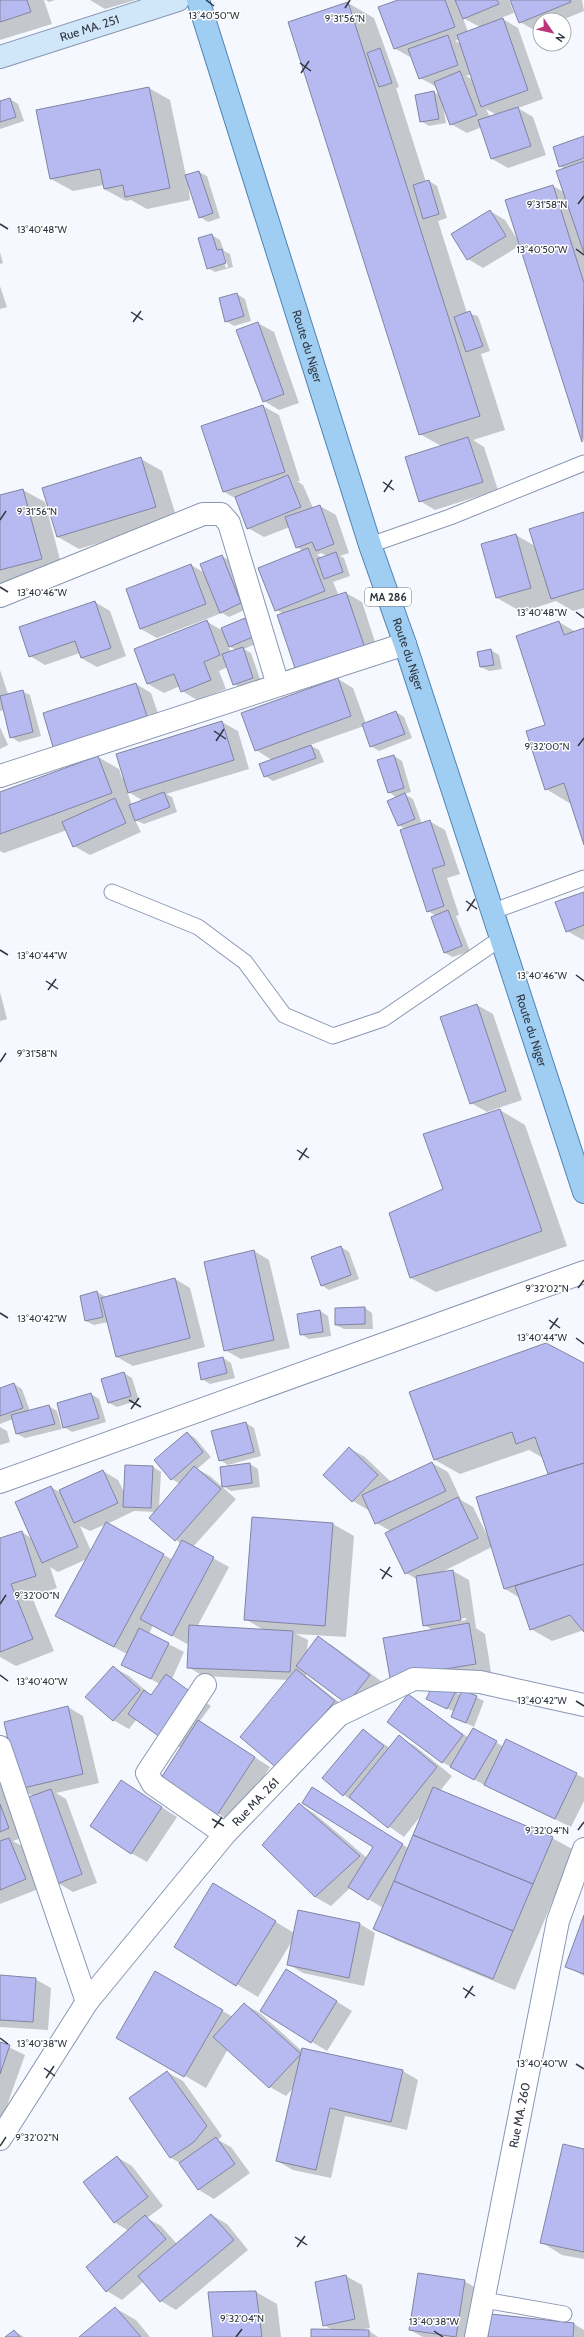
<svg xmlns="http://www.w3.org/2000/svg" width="584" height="2337" font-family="Cabin,sans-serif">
<rect width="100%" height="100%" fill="#f5f9ff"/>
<path fill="#0003" fill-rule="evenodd" d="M0 0H44L52 24 0 40Z
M46 0H55L49 2Z
M90 0H136L105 9Z
M401 0H509L514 13 501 18 518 28 543 99 518 108 533 117 546 155 508 168 492 159 482 127 467 133 451 124 443 106 446 123 429 126 421 121 434 92 441 96 437 87 420 78 412 56 410 57 394 48ZM463 18 480 27 468 32ZM459 39 461 44 455 41ZM471 74 473 80 466 76ZM486 109 497 115 490 117Z
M511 0H582L584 11 562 20H540V29L536 31 520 22Z
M348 3 374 18 399 87 396 88 426 182 429 181 437 186 447 218 438 221 467 313 478 316 490 351 481 354 505 430 473 440 484 447 498 490 435 510 420 501 441 446 420 434Z
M149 88 170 100 186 176 199 172 207 176 220 218 208 222 200 217 188 181 190 200 147 209 131 200 126 201 104 189V185L73 191 51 179Z
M10 99 18 104 24 121 0 129V103Z
M584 137V442L521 245 483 268 468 259 490 211 505 220 519 242 553 186 564 192 565 169 560 166Z
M212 235 220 240 224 251 230 254 233 267 215 272 208 268ZM222 253H224L228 267 226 268Z
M0 252 3 263 0 264Z
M0 286 7 307 0 309Z
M237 294 245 299 251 321 234 326 226 321Z
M258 323 274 332 299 403 279 410 264 401Z
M263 406 279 415 300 481H297L303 485 313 508 320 506 336 515 349 553 340 556 344 558 350 576 333 582 339 596 346 593 362 602 381 660 276 610 303 551 297 547 290 527 264 537 248 528 237 499 224 492 203 426ZM321 553 327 556 323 558 317 555Z
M141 459 162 471 177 519 79 549 58 537Z
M23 490 45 502 63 571 0 588V496Z
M584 513V608L573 611 556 601 522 612 497 598 516 535 535 546Z
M222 556 230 561 249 608 229 617 222 613 157 638 141 629 127 589 191 565 205 573Z
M95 602 110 611 126 656 97 667 81 658 80 653 45 665 30 656Z
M245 619 253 623 260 642 244 649 251 653 261 682 242 688 234 684 228 667 219 671 226 689 197 700 182 691 180 686 164 693 148 684 135 650 206 621 223 631ZM228 646 236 650 231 652Z
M559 622 576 632 584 629V842L571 804 546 789V725Z
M491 650 499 655 502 669 489 671 481 667Z
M0 670 8 694 22 691 30 695 41 736 19 742 11 737 4 710 0 711Z
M338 679 353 688 366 724 396 712 404 717 412 738 379 751 371 746 364 726 310 745 319 750 324 762 273 781 265 776 272 760 256 750Z
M136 684 151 693 162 725 70 755 54 746ZM151 714 152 716 64 744V742Z
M222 722 238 731 249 769 166 794 172 797 177 812 144 824 135 820 141 832 90 855 74 846 67 830 4 853 0 851V793L98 757 119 769 122 778ZM127 791 143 801 132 805Z
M0 727 8 745 0 749Z
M394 756 402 761 411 792 404 794 413 799 422 824 429 821 445 830 460 874 447 878 459 915 456 916 470 951 453 957 445 953 432 917 436 916 428 911 405 829 399 825 397 798 389 792Z
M584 893V939L583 940 567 931Z
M0 992 7 1019 0 1021Z
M477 1005 493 1014 522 1100 487 1112 471 1103Z
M500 1110 525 1125 567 1246 436 1292 411 1278 444 1189Z
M341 1247 349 1252 359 1279 329 1290 321 1285Z
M254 1251 269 1260 290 1348 241 1359 225 1350Z
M175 1279 190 1288 205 1347 133 1366 117 1357 108 1322 94 1325 86 1321 81 1297 97 1292 106 1297Z
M365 1308 372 1313 373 1329H344L336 1325Z
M320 1311 328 1316 331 1336 309 1339 301 1334Z
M223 1358 231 1363 235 1378 210 1384 202 1379Z
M584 1365V1630L552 1641 531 1629 520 1598 505 1589 492 1547 440 1573 453 1571 469 1580 476 1628 485 1634 491 1672 406 1687 433 1630 424 1625 418 1580 406 1573 391 1531 376 1523 370 1509 368 1510 353 1501 349 1448 365 1457 391 1482 432 1463 448 1472 461 1500 473 1507 488 1537 549 1475 543 1458 529 1450 460 1474 435 1460 411 1392ZM466 1618V1620L437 1624V1622Z
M124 1373 132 1378 139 1400 117 1407 109 1403 102 1380Z
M14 1384 22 1389 30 1411 49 1406 57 1411 62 1429 25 1438 17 1434 13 1419 0 1424V1389Z
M91 1394 99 1399 106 1422 72 1432 64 1427Z
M246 1423 254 1428 261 1456 228 1465 220 1460Z
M0 1427 7 1431 10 1442 0 1445Z
M187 1433 195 1438 211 1457 197 1469 210 1476 236 1499 193 1547 229 1567 197 1627 264 1630 245 1619 333 1524 354 1536 346 1637 296 1634 308 1640 307 1651 318 1637 333 1646 385 1684 363 1712 306 1672V1676L350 1711 294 1777 289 1680 203 1676 188 1667 189 1640 187 1644 153 1625 149 1634 184 1652 172 1679 211 1706 199 1722 270 1767 233 1823 162 1777 181 1748 137 1719 129 1729 113 1720V1667L129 1676 152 1696 160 1684 122 1664 127 1654 77 1628 87 1559 58 1572 50 1567 57 1588 32 1597 54 1651 16 1666 0 1657V1539L22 1532 32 1539 51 1487 61 1493 103 1471 118 1480 125 1494 153 1467 161 1472 159 1508 180 1484 172 1479ZM134 1511 156 1512 150 1518 181 1544 173 1560 107 1524ZM106 1524 91 1551 80 1526 90 1531Z
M250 1464 258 1469 260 1487 231 1491 223 1486Z
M455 1692 461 1695 476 1697 484 1701 474 1727 453 1717 455 1712 435 1703Z
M408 1695 469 1738 474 1729 504 1747 507 1741 584 1778V1801L571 1827 490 1788 442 1762Z
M68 1707 83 1716 99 1783 56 1793 66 1799 97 1883 73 1892 58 1883 33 1796 20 1789Z
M363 1730 390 1748 399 1737 415 1746 452 1776 440 1791 552 1838 574 1850 515 1990 396 1940 375 1928 383 1908 350 1888 331 1906 315 1897 263 1845 300 1805 315 1814 367 1858 374 1847 328 1798 408 1848 423 1813 404 1837 344 1795Z
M121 1781 177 1817 147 1862 131 1853Z
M0 1785 6 1788 24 1837 13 1841 25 1848 41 1888 0 1904Z
M235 1897 294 1933 360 1924 375 1933 364 1986 303 1973 288 1964 292 1941 258 1997 175 1947Z
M584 1918V1976L566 1966Z
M155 1972 233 2017 244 2004 260 2013 302 2051 403 2071 418 2080 407 2130 345 2116 331 2178 293 2170 277 2161 295 2086 286 2096 270 2087 228 2049 206 2088 118 2037Z
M0 1976 35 1979 51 1988 48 2030 0 2027Z
M302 1980 352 2011 327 2051 261 2011Z
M0 2043 25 2055 0 2125Z
M167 2072 183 2081 222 2136 218 2140 231 2147 250 2173 214 2199 199 2190 180 2163 171 2158Z
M584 2150V2259L562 2255 541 2242Z
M117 2157 132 2166 163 2206 147 2218 161 2226 177 2244 211 2215 227 2224 248 2250 176 2310 161 2301 144 2281 122 2300 107 2291 129 2231 114 2222Z
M346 2276 362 2285 370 2328 359 2330 369 2331 378 2337H312L334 2331 324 2325Z
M464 2281 480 2290 473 2337H423L410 2330Z
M256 2292 277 2304 281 2337H214Z
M115 2308 136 2320 150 2337H81Z
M492 2315 574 2324 584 2330V2337H489Z
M14 2331 24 2337H7Z"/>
<path fill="#b6baf1" stroke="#8284a1" d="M0 0H27L31 12 0 22Z
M398 0H445L455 27 394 49 378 7Z
M455 0H497L499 4 463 19Z
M510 0H570L571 2 519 23Z
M348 2 480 416 419 435 288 22Z
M503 18 528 90 481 107 457 35Z
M448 35 458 65 419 79 408 49Z
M380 48 392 83 379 87 367 53Z
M460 71 477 115 450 125 434 82Z
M149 87 170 188 125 197 123 185 104 189 100 169 50 179 36 110Z
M434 91 439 119 420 122 415 95Z
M10 98 16 117 0 122V101Z
M518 107 531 146 491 159 478 120Z
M584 136V158L559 167 553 147Z
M584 161V253L556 171Z
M199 171 213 213 199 218 185 175Z
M429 180 439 214 423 219 413 185Z
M553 185 584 283 582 442 505 200Z
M490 210 506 236 467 260 451 234Z
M212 234 217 250 222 249 226 263 207 269 198 238Z
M237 293 244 316 225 322 219 298Z
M470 311 483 346 466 352 454 317Z
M258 322 284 394 263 402 236 330Z
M263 405 285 472 223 492 201 426Z
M468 437 483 482 419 502 405 457Z
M141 457 156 507 57 537 42 488Z
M288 475 301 507 247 529 235 497Z
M23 489 42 559 0 570V495Z
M320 505 334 544 316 551 312 542 296 548 285 517Z
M584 512V589L551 599 529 529Z
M516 534 531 588 496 598 481 544Z
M308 548 325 591 275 611 258 568Z
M336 552 343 572 324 579 317 559Z
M222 555 241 603 220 613 200 564Z
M191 564 206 604 140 629 126 589Z
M346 592 366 651 297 674 277 615Z
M95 601 111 648 81 658 75 641 29 657 19 627Z
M245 618 253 637 229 647 221 628Z
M207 620 220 655 204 662 211 680 181 692 174 674 147 684 134 649Z
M559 621 564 635 584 628V845L564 783 545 790 526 731 545 725 516 636Z
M243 647 253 678 233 685 222 654Z
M491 649 494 665 480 667 477 652Z
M338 678 351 716 255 751 241 713Z
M136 683 147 716 53 747 43 713Z
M23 690 33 732 10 738 0 696Z
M396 711 405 734 370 747 362 724Z
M222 721 234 760 128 793 116 754Z
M311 745 316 758 264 777 259 764Z
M394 755 404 788 388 793 377 760Z
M98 756 112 793 0 834V792Z
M164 792 170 807 135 821 129 805Z
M405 793 415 819 398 826 387 801Z
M115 798 126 823 73 847 62 822Z
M430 820 445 865 432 869 444 906 427 912 400 830Z
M584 892V925L566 932 555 902Z
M448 910 462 946 444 953 431 917Z
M477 1004 506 1091 470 1104 440 1017Z
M500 1109 542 1231 410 1278 389 1213 443 1189 423 1134Z
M341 1246 351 1275 321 1286 311 1257Z
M254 1250 274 1340 224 1351 204 1262Z
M175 1278 190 1338 116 1357 101 1298Z
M97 1291 103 1317 85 1321 80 1296Z
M365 1307V1324L335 1325V1308Z
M320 1310 323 1332 300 1335 297 1314Z
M546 1343 584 1363V1463L548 1474 535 1437 516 1444 512 1432 434 1460 409 1392Z
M223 1357 227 1373 201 1380 198 1363Z
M124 1372 131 1396 108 1403 101 1379Z
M14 1383 23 1408 0 1416V1388Z
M91 1393 99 1418 63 1428 57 1403Z
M49 1405 55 1424 16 1434 11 1415Z
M246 1422 254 1452 219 1461 211 1431Z
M187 1432 203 1452 171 1480 154 1460Z
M349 1447 378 1475 352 1502 323 1475Z
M432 1462 446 1491 375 1524 362 1495Z
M250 1463 252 1483 222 1487 220 1467Z
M584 1463V1564L504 1589 476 1497Z
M125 1465 153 1466 151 1508 123 1507Z
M194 1466 221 1489 175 1541 149 1518Z
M103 1470 118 1503 74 1523 59 1490Z
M51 1486 78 1547 42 1563 15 1502Z
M458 1497 478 1538 405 1574 385 1533Z
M252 1517 333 1523 325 1626 244 1620Z
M106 1522 164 1554 114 1647 55 1616Z
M22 1531 36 1576 11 1584 33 1639 0 1652V1538Z
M182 1540 214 1557 172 1636 140 1619Z
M584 1564V1632L570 1615 530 1630 515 1586Z
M453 1570 461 1620 423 1626 416 1576Z
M469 1623 476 1664 390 1678 383 1638Z
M189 1625 293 1631 290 1672 187 1668Z
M139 1628 169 1643 151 1679 121 1665Z
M318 1636 370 1675 347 1704 296 1666Z
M113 1666 140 1690 113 1721 85 1697Z
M296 1669 335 1701 278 1769 240 1737Z
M166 1674 196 1696 164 1740 128 1714 144 1690 151 1695Z
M435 1681 456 1691 447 1709 426 1699Z
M462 1690 477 1696 466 1723 451 1717Z
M408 1694 463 1735 442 1763 387 1722Z
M68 1706 83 1774 19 1789 4 1722Z
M198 1720 255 1757 217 1815 161 1778Z
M473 1728 497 1741 474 1780 450 1767Z
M363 1729 384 1746 343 1796 322 1778Z
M399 1735 437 1767 388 1828 349 1797Z
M506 1739 577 1773 555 1819 484 1785Z
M121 1780 162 1807 131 1854 90 1826Z
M312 1787 403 1844 368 1900 348 1887 373 1847 302 1803Z
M433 1787 553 1837 533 1884 413 1835Z
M51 1789 82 1874 57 1884 26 1798Z
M299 1803 360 1856 315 1897 262 1845Z
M0 1804 9 1828 0 1832Z
M413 1835 533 1884 513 1931 394 1881Z
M9 1838 26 1879 0 1890V1841Z
M394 1881 513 1931 493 1979 373 1929Z
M213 1883 276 1921 236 1986 174 1947Z
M298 1910 360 1923 349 1978 287 1965Z
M584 1915V1974L565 1967Z
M286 1969 337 2001 311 2043 260 2011Z
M155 1971 223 2010 184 2077 116 2038Z
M0 1975 36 1978 33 2022 0 2020Z
M244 2003 301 2054 269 2088 213 2037Z
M0 2042 10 2045 0 2074Z
M302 2048 403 2070 391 2122 330 2108 316 2170 276 2161Z
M167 2071 207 2126 194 2142 170 2158 129 2098Z
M216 2137 235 2164 198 2190 179 2163Z
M563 2144 584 2149V2252L540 2243Z
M117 2156 148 2197 114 2223 83 2182Z
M211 2214 234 2240 160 2302 138 2276Z
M145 2215 166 2239 106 2292 86 2267Z
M418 2273 465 2280 456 2337 409 2330Z
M346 2275 355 2319 323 2326 315 2282Z
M256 2291 262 2337H213L208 2292Z
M115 2307 141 2337H79Z
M491 2314 574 2323 573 2337H488Z
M311 2329 369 2330V2337H311Z
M14 2330 20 2337H5Z"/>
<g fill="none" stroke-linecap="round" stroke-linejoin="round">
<g stroke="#8997b3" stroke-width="17">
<path id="lane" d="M370 545 450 517 584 463
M112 892 198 927 245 962 284 1015 333 1036 383 1019 500 939
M491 912 584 878
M484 2300 564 2314"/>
</g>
<g stroke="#8997b3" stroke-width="24">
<g id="street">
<path d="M0 596 203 514H221L229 523 278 685"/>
<path d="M0 776 405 644"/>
<path d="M0 1482 584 1272"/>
<path d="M205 1685 147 1773 153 1784 225 1834"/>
<path d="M0 1747 87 2002"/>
<path id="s1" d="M0 2139 87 2002 225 1834 339 1715 414 1679 480 1682 584 1705"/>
<path id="s2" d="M476 2337 558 1921 584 1849"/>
</g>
</g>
<g stroke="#8997b3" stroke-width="24">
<g id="secondary">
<path id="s3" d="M0 57 178 0"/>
</g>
</g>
<g stroke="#5083b0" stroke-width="24">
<g id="primary">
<path id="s4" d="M198 0 370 545 405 644 584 1192"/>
</g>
</g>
<use href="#lane" stroke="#fff" stroke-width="15"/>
<use href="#street" stroke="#fff" stroke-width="22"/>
<use href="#secondary" stroke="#d0e6f9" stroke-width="22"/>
<use href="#primary" stroke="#a0cef3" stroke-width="22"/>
</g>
<path fill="none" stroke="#303641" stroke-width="1.5" d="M206 0 214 6M345 8 350 0M300 63 311 71M301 73 309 61M578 204 584 196M0 224 8 229M576 249 584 255M131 312 143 320M133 322 141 311M383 482 394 490M384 492 392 480M0 520 6 511M0 587 8 592M576 612 584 618M214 731 226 739M216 741 224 729M578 746 584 738M466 901 477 909M467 911 475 899M0 950 8 955M576 975 584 981M46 981 58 989M48 990 56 979M0 1062 6 1053M297 1150 309 1158M299 1160 307 1148M578 1288 584 1280M0 1313 8 1318M549 1320 560 1328M550 1329 558 1318M576 1338 584 1344M129 1400 141 1407M131 1409 139 1398M380 1569 392 1577M382 1579 390 1567M0 1604 6 1595M0 1675 8 1681M576 1701 584 1706M212 1819 224 1826M214 1828 222 1817M578 1830 584 1822M463 1988 475 1996M465 1998 473 1986M0 2038 8 2044M576 2064 584 2069M44 2068 55 2076M46 2078 54 2066M0 2146 6 2137M295 2237 307 2245M297 2247 305 2236M434 2331 443 2337M236 2337 242 2329"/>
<g text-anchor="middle" stroke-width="3" stroke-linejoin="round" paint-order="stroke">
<rect fill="#fff" stroke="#6e727a" stroke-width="1" x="365" y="588" width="46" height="18" rx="3"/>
<g font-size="11" font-weight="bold" fill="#303641">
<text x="388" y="601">MA 286</text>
</g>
<g font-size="12" fill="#303641" stroke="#fff">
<text dy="4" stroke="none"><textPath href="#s3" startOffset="94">Rue MA. 251</textPath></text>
<text dy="4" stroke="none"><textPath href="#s4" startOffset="363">Route du Niger</textPath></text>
<text dy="4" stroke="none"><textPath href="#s4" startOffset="687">Route du Niger</textPath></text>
<text dy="4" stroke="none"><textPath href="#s4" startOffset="1083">Route du Niger</textPath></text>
<text dy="4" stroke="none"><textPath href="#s1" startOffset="424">Rue MA. 261</textPath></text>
<text dy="4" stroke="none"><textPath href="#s2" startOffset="226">Rue MA. 260</textPath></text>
</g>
</g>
<g font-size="10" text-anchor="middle" fill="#303641" stroke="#fff" stroke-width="3" stroke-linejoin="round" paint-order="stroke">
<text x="214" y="19">13°40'50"W</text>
<text x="345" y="22">9°31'56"N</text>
<text x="547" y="208">9°31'58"N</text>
<text x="42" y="233">13°40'48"W</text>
<text x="542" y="253">13°40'50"W</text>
<text x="37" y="515">9°31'56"N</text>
<text x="42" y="596">13°40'46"W</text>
<text x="542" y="616">13°40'48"W</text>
<text x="547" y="750">9°32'00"N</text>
<text x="42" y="959">13°40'44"W</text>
<text x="542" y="979">13°40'46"W</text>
<text x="37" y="1057">9°31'58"N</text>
<text x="547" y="1292">9°32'02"N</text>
<text x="42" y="1322">13°40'42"W</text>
<text x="542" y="1341">13°40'44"W</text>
<text x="37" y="1599">9°32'00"N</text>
<text x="42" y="1685">13°40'40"W</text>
<text x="542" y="1704">13°40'42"W</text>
<text x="547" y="1834">9°32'04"N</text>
<text x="42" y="2047">13°40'38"W</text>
<text x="542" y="2067">13°40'40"W</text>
<text x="37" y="2141">9°32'02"N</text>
<text x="242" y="2322">9°32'04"N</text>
<text x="434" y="2325">13°40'38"W</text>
</g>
<g transform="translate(552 32) rotate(124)"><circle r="19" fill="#ffffff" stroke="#acafb3"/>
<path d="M0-3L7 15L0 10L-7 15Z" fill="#bc3576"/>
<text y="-6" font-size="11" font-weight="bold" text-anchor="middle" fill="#303641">N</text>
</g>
</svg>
